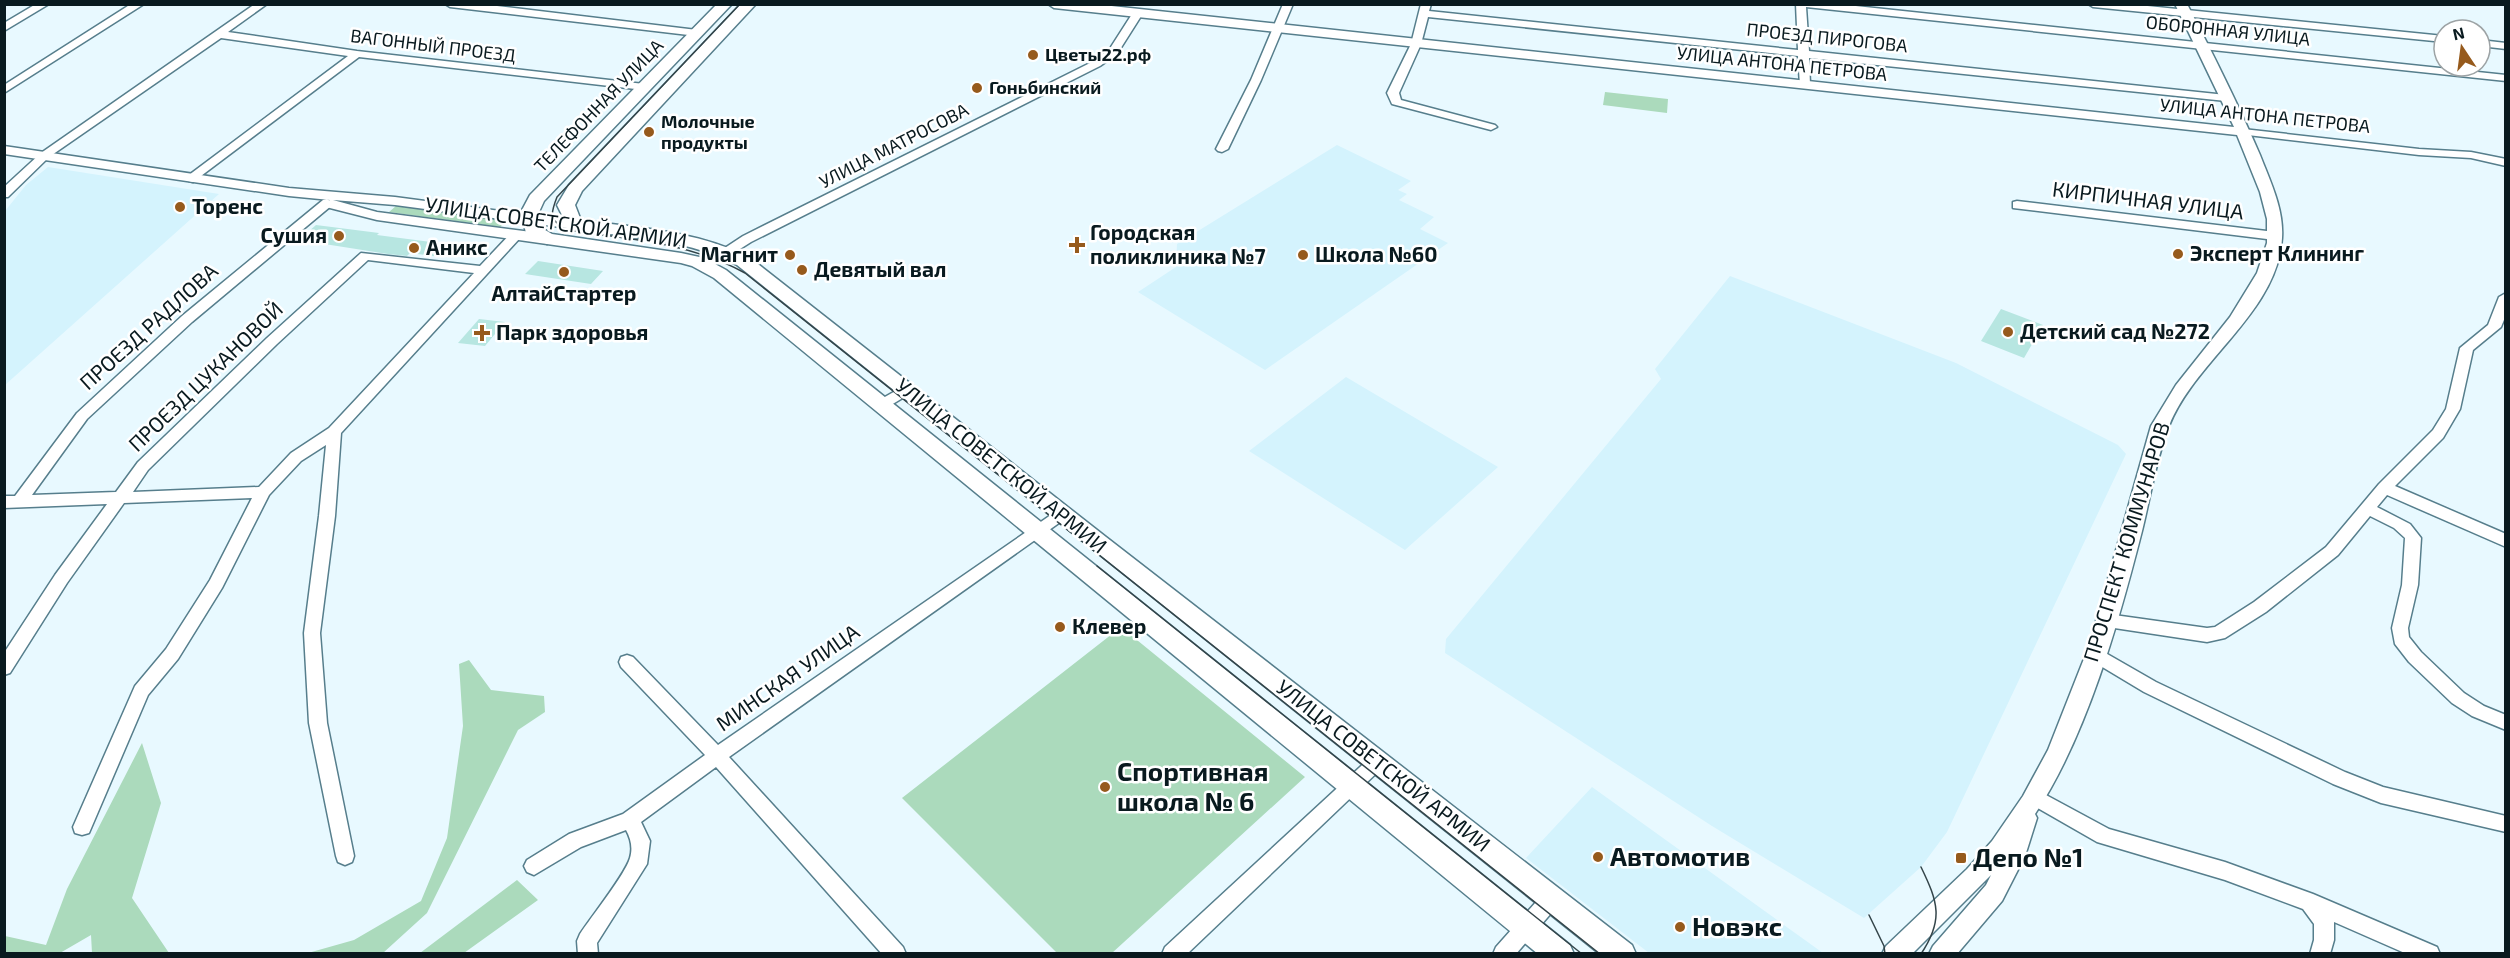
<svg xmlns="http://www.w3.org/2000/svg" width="2510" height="958" font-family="'Exo 2',sans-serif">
<rect width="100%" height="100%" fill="#e8f9ff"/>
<path fill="#d4f3fd" d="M1337 145 1411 181 1398 190 1407 194 1399 200 1434 217 1420 229 1448 243 1265 370 1138 292 1176 267 1177 244Z
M48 167 219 194 5 385V211L26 185Z
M1730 276 1956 363 2118 445 2126 454 1947 832 1921 867 1864 918 1712 826 1445 653 1446 639 1661 379 1655 369Z
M1346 377 1498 467 1405 550 1249 451Z
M1592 787 1823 953H1649L1526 858Z"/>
<path fill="#abdabc" d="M1605 92 1668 99 1667 113 1603 105Z
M396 206 506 221 500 227 389 212Z
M1121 627 1305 777 1112 953H1057L902 798Z
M469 660 491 690 544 696 545 712 518 730 427 913 383 953H308L354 940 421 901 447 838 463 726 459 664Z
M142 743 161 803 132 898 169 953H92L91 935 60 953H5V936L46 945 67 889Z
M517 880 538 900 464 953H420Z"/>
<path fill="#b7e6e1" d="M316 225 379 233 377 235 454 245 441 257 410 253 407 256 388 254 299 240Z
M538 261 603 271 591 284 525 274Z
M2001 309 2043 325 2024 358 1981 341Z
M479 319 505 322 485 346 458 343Z"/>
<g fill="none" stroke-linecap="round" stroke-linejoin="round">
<g stroke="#567e8c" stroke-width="3">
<path id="minor" d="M36 4H49L4 31V23Z
M131 4H144L4 93V85Z
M255 4H267L228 32 357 51 644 84 649 87 644 90 359 57 193 182 189 181V175L348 56 221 38 49 157 8 197H4V187L41 153Z
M445 4H480L697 30 702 33 697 36 450 7Z
M1283 4H1293L1261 80 1228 149 1222 152 1218 151 1216 149 1251 80Z
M1421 4H1431L1429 11 1798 50 1796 4H1837L2506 75V81L1806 7 1809 51 2226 95 2232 98 2226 101 1809 58 1810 85 1805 88 1800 85 1798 56 1428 17 1421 44 1399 93 1401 100 1495 125 1497 127 1491 130 1392 104 1387 93 1411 44Z
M2088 4H2128L2444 36V42L2093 7Z
M1134 11 1143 13 1117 54 1100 66 751 242 710 268H700L699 265 743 236 1092 62 1109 50Z
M2480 40 2506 43V49L2480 46Z
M2243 129 2419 149 2471 152 2506 159V166L2471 158 2419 155 2239 134V130Z
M327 199 333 203 331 206 192 322 87 419 32 495 116 492 138 462 267 338 361 253 480 266 512 232H520L522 235 520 238 341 433 335 516 320 633 327 723 354 856 352 862 345 865 338 862 336 856 309 723 304 633 319 516 326 445 301 461 269 495 222 588 178 659 148 695 89 833 82 835 75 833 73 827 135 686 166 649 210 580 252 498 124 503 67 583 10 673 4 675V653L55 575 107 504 4 508V496H15L77 413 182 316 323 200ZM368 260 474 273 329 428 291 453 259 487 133 492 148 470 277 344Z
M2017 201 2275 232 2281 236 2275 240 2013 208V202Z
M2506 293V315L2501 327 2473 350 2460 409 2443 438 2395 486 2506 534V547L2387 495 2377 507 2410 524 2421 538 2418 585 2408 628 2409 637 2421 652 2464 693 2484 706 2506 715V730L2472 716 2452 703 2409 662 2395 644 2392 628 2402 585 2405 538 2394 528 2370 516 2338 555 2266 612 2225 638 2207 642 2101 626 2099 621 2101 616 2107 614 2207 628 2215 627 2254 602 2326 547 2379 484 2433 430 2446 409 2460 348 2488 325 2499 297Z
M906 385 911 387 913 390 911 393 886 408H876L874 405 876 402Z
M1061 508 1066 510 1069 514 1066 518 729 757 903 947 906 954H882L716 767 641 822 650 841 647 864 597 943 598 954H578L577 941 580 934C591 917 625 875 630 858 633 848 631 839 626 830L581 847 534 875 527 872 524 866 527 860 569 834 623 814 705 755 621 667 619 662 621 657 627 655 633 657 718 745Z
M2095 647 2156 682 2345 772 2383 787 2506 816V832L2381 803 2333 784 2144 692 2089 659 2087 654 2089 649Z
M1378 753 1384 756 1387 761 1384 766 1187 954H1162L1165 947 1372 756Z
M2033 788 2109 829 2225 862 2313 894 2437 947 2440 954H2407L2334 922V940L2330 954H2310L2314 940V924L2303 909 2225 880 2097 842 2027 802 2024 796 2027 790Z
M1552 889 1559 892 1562 898 1559 904 1516 954H1493L1496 947 1545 892Z"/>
</g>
<g stroke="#567e8c" stroke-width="3">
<path id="tertiary" d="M1048 4H1093L2234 127 2175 4H2187C2213 54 2238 104 2260 155 2270 181 2284 209 2282 238 2278 312 2195 360 2169 426 2157 455 2150 499 2142 531 2119 621 2087 736 2035 814L2037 818 2025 856 2002 901 1957 954H1929L1933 946 1986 885 1991 875 1912 954H1882L1886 946 1967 869 1992 841 2023 796 2048 750 2089 646 2151 426 2176 385 2230 317 2257 273 2267 243V219L2260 192 2237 135 1054 8Z
M4 146 289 188 395 197 582 222 589 226 582 230 395 205 333 200 377 212 547 234 555 239 547 244 377 220 326 207 324 204 330 200 289 196 4 154Z"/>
</g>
<g stroke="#567e8c" stroke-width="3">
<path id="secondary" d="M717 4H732L544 201 539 212 540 227 552 234 681 253 704 258 726 270 1570 945 1574 954H1538L714 278 692 266 681 263 547 244 526 233 521 212 530 195Z
M741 4H756L582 191 575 205 580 218 586 221C643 228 698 232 749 257L1106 537 1632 945 1636 954H1600L737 265C688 240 636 237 582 231L567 225 557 205 569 185Z"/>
</g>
<use href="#minor" fill="#fff" fill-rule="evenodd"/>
<use href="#tertiary" fill="#fff" fill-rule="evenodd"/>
<use href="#secondary" fill="#fff" fill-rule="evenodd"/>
<path stroke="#34454a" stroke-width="1.5" d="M740 4 557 197C550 215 549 219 566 230 628 239 689 242 745 273L1600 954
M1097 566 1582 954
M1921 867C1938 902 1944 920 1921 954
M1869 915 1884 946 1885 954"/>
</g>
<g fill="#965a1c" stroke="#fff" stroke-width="2">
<circle cx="1033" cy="55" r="6"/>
<circle cx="977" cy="88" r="6"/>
<circle cx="649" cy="132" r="6"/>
<circle cx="180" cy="207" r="6"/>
<circle cx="339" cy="236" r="6"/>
<path d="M1074 236h6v6h6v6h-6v6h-6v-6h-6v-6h6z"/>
<circle cx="414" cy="248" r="6"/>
<circle cx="2178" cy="254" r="6"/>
<circle cx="790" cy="255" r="6"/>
<circle cx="1303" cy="255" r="6"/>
<circle cx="802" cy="270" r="6"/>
<circle cx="564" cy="272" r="6"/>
<circle cx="2008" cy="332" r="6"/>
<path d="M479 324h6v6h6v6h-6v6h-6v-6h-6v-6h6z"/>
<circle cx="1060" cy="627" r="6"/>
<circle cx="1105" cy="787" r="6"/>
<circle cx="1598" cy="857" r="6"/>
<rect x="1955" y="852" width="12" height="12" rx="3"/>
<circle cx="1680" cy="927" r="6"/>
</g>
<g text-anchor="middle" stroke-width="5" stroke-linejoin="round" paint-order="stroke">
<g font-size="18" fill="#091a1f" stroke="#fff">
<text transform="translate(2228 31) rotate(6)" y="6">ОБОРОННАЯ УЛИЦА</text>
<text transform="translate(1827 38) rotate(6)" y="6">ПРОЕЗД ПИРОГОВА</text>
<text transform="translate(433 46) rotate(7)" y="6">ВАГОННЫЙ ПРОЕЗД</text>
<text transform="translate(1782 64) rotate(6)" y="6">УЛИЦА АНТОНА ПЕТРОВА</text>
<text transform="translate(599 106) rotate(-46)" y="6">ТЕЛЕФОННАЯ УЛИЦА</text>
<text transform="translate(2265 116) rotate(6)" y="6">УЛИЦА АНТОНА ПЕТРОВА</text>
<text transform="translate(894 146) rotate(-27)" y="6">УЛИЦА МАТРОСОВА</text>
</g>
<g font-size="18" font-weight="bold" fill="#091a1f" stroke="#fff" text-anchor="start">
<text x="1045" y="61">Цветы22.рф</text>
<text x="989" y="94">Гоньбинский</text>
<text x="661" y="128">Молочные<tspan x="661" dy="21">продукты</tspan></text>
</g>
<g font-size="21" fill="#091a1f" stroke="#fff">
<text transform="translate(2148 201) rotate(7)" y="7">КИРПИЧНАЯ УЛИЦА</text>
<text transform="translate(556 223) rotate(8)" y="7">УЛИЦА СОВЕТСКОЙ АРМИИ</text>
<text transform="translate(149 327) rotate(-42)" y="7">ПРОЕЗД РАДЛОВА</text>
<text transform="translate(206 377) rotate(-44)" y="7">ПРОЕЗД ЦУКАНОВОЙ</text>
<text transform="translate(1001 466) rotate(39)" y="7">УЛИЦА СОВЕТСКОЙ АРМИИ</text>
<text transform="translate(2127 542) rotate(-73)" y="7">ПРОСПЕКТ КОММУНАРОВ</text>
<text transform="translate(788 678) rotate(-35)" y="7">МИНСКАЯ УЛИЦА</text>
<text transform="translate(1383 766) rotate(38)" y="7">УЛИЦА СОВЕТСКОЙ АРМИИ</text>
</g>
<g font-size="21" font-weight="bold" fill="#091a1f" stroke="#fff" text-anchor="start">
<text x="192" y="214">Торенс</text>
<text x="1090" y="240">Городская<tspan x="1090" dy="24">поликлиника №7</tspan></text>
<text x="327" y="243" text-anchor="end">Сушия</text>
<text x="426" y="255">Аникс</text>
<text x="2190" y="261">Эксперт Клининг</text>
<text x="778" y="262" text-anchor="end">Магнит</text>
<text x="1315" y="262">Школа №60</text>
<text x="814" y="277">Девятый вал</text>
<text x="564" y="301" text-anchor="middle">АлтайСтартер</text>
<text x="2020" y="339">Детский сад №272</text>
<text x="496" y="340">Парк здоровья</text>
<text x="1072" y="634">Клевер</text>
</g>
<g font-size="26" font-weight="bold" fill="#091a1f" stroke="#fff" text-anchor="start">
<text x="1117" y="781">Спортивная<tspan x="1117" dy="30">школа № 6</tspan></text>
<text x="1610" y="866">Автомотив</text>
<text x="1973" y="867">Депо №1</text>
<text x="1692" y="936">Новэкс</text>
</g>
</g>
<rect width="2510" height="958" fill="none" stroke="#091a1f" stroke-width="12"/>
<g transform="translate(2462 48) rotate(347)"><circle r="28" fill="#ffffff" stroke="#9da3a5" stroke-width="1.5"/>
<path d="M0-4.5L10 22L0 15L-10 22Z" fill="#965a1c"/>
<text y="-9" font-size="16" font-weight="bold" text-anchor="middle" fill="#091a1f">N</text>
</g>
</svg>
